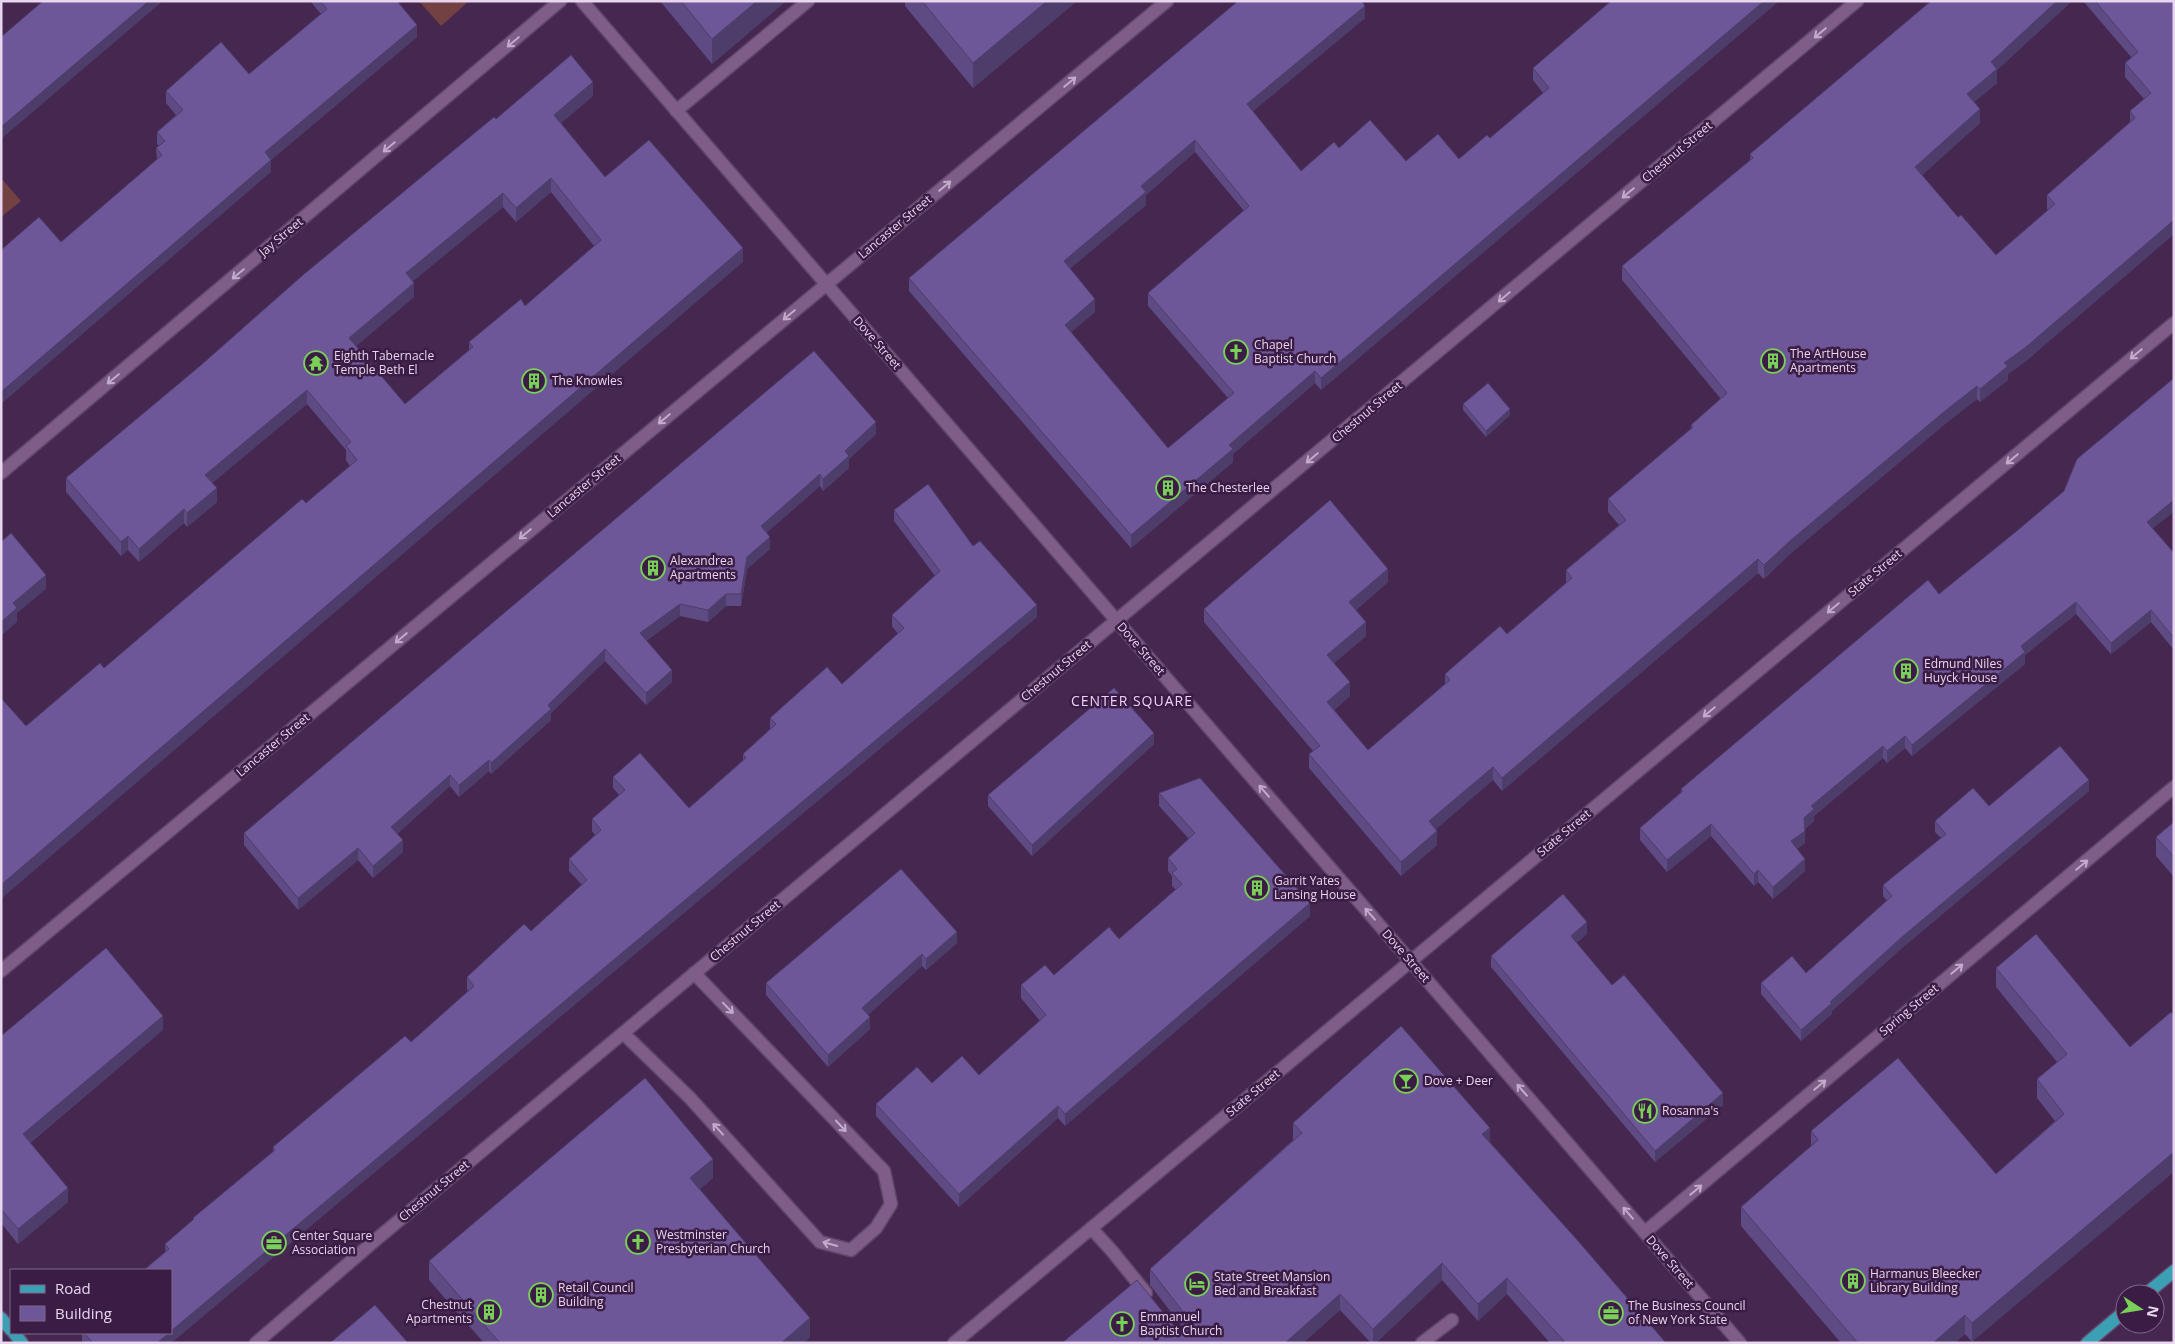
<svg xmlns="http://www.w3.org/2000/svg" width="2175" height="1344" font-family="'Open Sans',sans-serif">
<rect width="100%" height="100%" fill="#45274f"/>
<path fill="#744143" d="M419 1H469L441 26Z
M1 178 21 201 1 217Z"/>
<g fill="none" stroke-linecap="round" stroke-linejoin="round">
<g stroke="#604568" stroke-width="15">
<path id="minor" d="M582 1 1740 1343
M676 111 808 1
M1 473 560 1
M1 971 1167 1
M623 1033 690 1098 820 1242 851 1250 876 1228 891 1204 884 1171 694 973
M1091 1228 1112 1251 1146 1293
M1645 1232 2174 787
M256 1343 372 1243 1857 1
M954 1343 2174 323
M1422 1343 1452 1320"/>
</g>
<g stroke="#604568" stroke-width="15">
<path id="major" d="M2146 1294 2174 1271
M1 1318 11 1330
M14 1333 22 1343
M2087 1343 2125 1311"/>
</g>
<use href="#minor" stroke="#7e5d89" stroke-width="12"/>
<use href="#major" stroke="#3ca0b5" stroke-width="12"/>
</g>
<path fill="#5e4b84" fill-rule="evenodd" d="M310 1H397L417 37 271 160V172L61 242 157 160 156 148 159 146 157 144V132L176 115 166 103V91L249 74 321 14Z
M660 1H786L712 64Z
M905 1H1077L973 88 905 6Z
M1611 1H1779L1321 390 1315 383 1233 454V462L1131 548 909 291V278L1362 2 1365 18 1253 111 1301 171 1339 148 1406 161 1459 159 1490 138 1543 93 1533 80V68ZM1195 152 1244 211 1148 293V306L1228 398 1168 448 1071 332 1095 312 1070 268 1146 205V195Z
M1931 1H2072L1997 70V83L1974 102 1980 123 1922 175 1958 217 1996 255 2048 210 2047 209V195L2130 122V111L2144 99 2125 77V63L2132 58 2083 1H2174V234L2026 361 2008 374V380L1980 402 1977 399 1945 424 1791 553 1764 579 1758 573 1502 791 1493 780 1436 829 1437 845 1401 876 1309 768V754L1313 751 1204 622V609L1388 582 1356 610 1366 636 1334 663 1350 696 1334 710 1368 750 1445 684V674L1507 634 1566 583V570L1619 525 1608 512V499L1691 429V425L1721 399 1622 280V266L1750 160V154Z
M593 96 561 123 605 177 743 262 26 726 104 668 306 503 350 466 346 460V450L307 404 212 483 217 502 187 527 184 523 139 562 128 550 121 556 66 492V478L496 119ZM551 192 594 246 525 306 469 342V350L405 404 356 346 414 297 413 281 503 207 516 222Z
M1463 404 1510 415 1486 437 1463 410Z
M876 434 849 459V468L823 491 820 486 766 533 770 549 747 569 741 606H726L708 622 680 616 646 641 672 682 646 705 605 661 551 713V720L491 774 489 771 459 797 450 786 397 834 403 852 373 878 358 860 298 910 244 845V833Z
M894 510 973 546 1037 617 171 1343H83L82 1341V1333H171L165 1244 193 1220V1218L273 1152V1147L411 1042 468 991 467 989V977L531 931 582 885 569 871V859L595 835 592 831V819L619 795 613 788V777L689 808 743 760V754L770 729V718L842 684 898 634 892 626V615L935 576 894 521Z
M2153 529 2174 553V650L2151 622 2111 654 2076 614 2025 655V664L1912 756 1905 748 1887 763 1883 758 1814 816V821L1805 829V843L1797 849 1805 871 1773 899 1758 882 1754 886 1711 836 1667 872 1640 840V828L1681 792V789L1939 594Z
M1154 744 1032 856 988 806V795Z
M2089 791 1902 948 1832 1011V1014L1801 1041 1761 994V983L1806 973 1887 901 1883 896V885L1941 838 1935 832V821L1989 806Z
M1159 793 1310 916 1065 1126 1058 1118 959 1207 876 1116V1104L932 1083 979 1075 1040 1021 1021 998V985L1054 975 1119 939 1176 890 1172 886V876L1168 871V858L1189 839 1159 806Z
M2174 822V877L2156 856V837Z
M1587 934 1576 943 1612 985 1723 1105 1655 1162 1491 967V956Z
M957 943 926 970 922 966 868 1015 870 1029 828 1067 766 995V983Z
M1996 968 2130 1047 1972 1342 1965 1334 1955 1343H1841L1741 1226V1207L1811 1146V1131L1996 1174 2055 1121 2037 1098V1079L2057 1062 1996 987Z
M163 1030 30 1143 68 1202 18 1244 1 1223V1036Z
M1293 1123 1490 1142 1666 1343H1550L1507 1294 1478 1321 1442 1280 1376 1343H1371L1340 1310 1303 1343H1062L1179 1332 1186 1335 1188 1334 1150 1285V1269L1293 1140Z
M713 1178 700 1189 810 1337 804 1343H484L429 1280V1261Z"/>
<path fill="#4c3d6b" d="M149 1H163L1 139V127Z
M757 1H786L712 64V39Z
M1047 1H1077L973 88V63Z
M1764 1H1779L1321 390V378Z
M2057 1H2072L1997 70V83L1967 108V94L1991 62Z
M1365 6V18L1247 116V104Z
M417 25V37L265 165V152Z
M593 82V96L554 129V115Z
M1980 109V123L1915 181V167Z
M1195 140V152L1146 195V205L1064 274V261L1141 186Z
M271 160V172L1 404V392Z
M551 178V192L516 222V208Z
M503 193V207L406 287V273Z
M2174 220V234L2026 361 2008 374V380L1980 402V389L2004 363Z
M743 248V262L1 899V885Z
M414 283V297L349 352V338Z
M1095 299V312L1065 337V325Z
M1315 371V383L1233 454V462L1131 548V535L1229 445Z
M1977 386V399L1945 424 1791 553 1764 579V565L1791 540 1945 411Z
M307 390V404L205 489V475Z
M1510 409V415L1486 437V431Z
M876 422V434L849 459V468L823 491V479L845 451Z
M820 474V486L761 538V526Z
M217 488V502L187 527V513Z
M2174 500V512L2147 533V522Z
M184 509V523L139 562V549Z
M128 536V550L121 556V542Z
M770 537V549L747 569 741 606V594L747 557Z
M1758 559V573L1502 791V778Z
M1388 569V582L1349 616V602Z
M46 575V589L17 613V622L1 636V622L13 603Z
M726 594V606L708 622V610Z
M2076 602V614L2025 655V664L1912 756V745L2021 646Z
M680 604V616L640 645V633Z
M1037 605V617L171 1343H157L169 1333H171V1331Z
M2151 610V622L2111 654V643Z
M1366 622V636L1327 669V655Z
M605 649V661L551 713V720L491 774V763L548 705Z
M672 670V682L646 705V693Z
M1350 682V696L1327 715V702Z
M1154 733V744L1032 856V845Z
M1905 736V748L1887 763V751Z
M1883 746V758L1814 816V821L1804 830V818L1811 806Z
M489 760V771L459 797V785Z
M1493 767V780L1429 835V821Z
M450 775V786L391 839V827Z
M2089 780V791L1902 948 1832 1011V1014L1801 1041V1030L1830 1002 1902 937Z
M1711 824V836L1667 872V860Z
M1437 831V845L1401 876V862Z
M1805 831V843L1791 853V841Z
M403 840V852L373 878V866Z
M358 848V860L298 910V898Z
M1805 859V871L1773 899V887Z
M1758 870V882L1754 886V874Z
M1310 903V916L1065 1126V1114Z
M1587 922V934L1571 948V936Z
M957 932V943L926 970V959Z
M922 954V966L862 1020V1008Z
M163 1016V1030L23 1148V1134Z
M870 1017V1029L828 1067V1055Z
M1723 1093V1105L1655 1162V1151Z
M1058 1106V1118L959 1207V1194Z
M1490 1128V1144L1482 1134Z
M2174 1152V1172L1972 1342V1323Z
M713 1159V1178L690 1197V1178Z
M68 1188V1202L18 1244V1229Z
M1442 1263V1280L1376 1343H1373V1329Z
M1507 1278V1294L1478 1321V1304Z
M1340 1294V1310L1303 1343H1285Z
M1965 1315V1334L1955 1343H1933Z
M810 1318V1337L804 1343H781Z"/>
<path fill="#6d5799" stroke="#4c3d6b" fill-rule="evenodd" d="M43 1H149L1 127V37Z
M320 1H397L417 25 265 152 271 160 1 392V250L39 217 61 242 162 155 156 148 165 141 157 132 183 110 166 91 221 42 249 74 327 9Z
M681 1H757L712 39Z
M922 1H1047L973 63Z
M1238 1H1362L1365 6 1247 104 1301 171 1334 142 1339 148 1370 120 1406 161 1438 134 1459 159 1487 135 1490 138 1549 88 1533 68 1611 1H1764L1321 378 1315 371 1229 445 1233 449 1131 535 909 278ZM1195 140 1249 206 1148 293 1234 393 1168 448 1065 325 1095 299 1064 261 1146 192 1141 186Z
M1931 1H2057L1991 62 1997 69 1967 94 1980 109 1915 167 1958 217 1961 215 1996 255 2055 204 2047 195 2135 118 2130 111 2151 93 2125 63 2138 52 2095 1H2174V220L2026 347 2004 363 2008 366 1980 389 1977 386 1945 411 1791 540 1764 565 1758 559 1502 778 1493 767 1429 821 1437 831 1401 862 1309 754 1320 746 1204 609 1330 500 1388 569 1349 602 1366 622 1327 655 1350 682 1327 702 1368 750 1450 680 1445 674 1500 626 1507 634 1572 578 1566 570 1626 520 1608 499 1693 427 1691 425 1727 393 1622 266 1753 158 1750 154Z
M571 55 593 82 554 115 605 177 649 140 743 248 1 885V698L26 726 100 663 104 668 302 499 306 503 357 460 346 446 351 442 307 390 205 475 217 488 187 513 184 509 139 549 128 536 121 542 66 478 200 366 303 275 494 117 496 119ZM551 178 601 240 525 306 521 299 469 342 473 347 405 404 349 338 414 283 406 273 503 193 516 208Z
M814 351 876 422 845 451 849 456 823 479 820 474 761 526 770 537 747 557 741 594H726L708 610 680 604 640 633 672 670 646 693 605 649 548 705 551 709 491 763 489 760 459 785 450 775 391 827 403 840 373 866 358 848 298 898 244 833Z
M2174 378V500L2147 522 2174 553V638L2151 610 2111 643 2076 602 2021 646 2025 652 1912 745 1905 736 1887 751 1883 746 1811 806 1814 809 1804 818 1805 831 1791 841 1805 859 1773 887 1758 870 1754 874 1711 824 1667 860 1640 828 1683 791 1681 789 1928 580 1939 594 2018 530 2064 491 2077 459Z
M1488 383 1510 409 1486 431 1463 404Z
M928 484 973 546 980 541 1037 605 171 1331V1270H144L169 1249 165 1244 194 1219 193 1218 275 1150 273 1147 405 1036 411 1042 474 986 467 977 524 924 531 931 587 880 569 859 601 830 592 819 625 790 613 777 640 753 689 808 746 758 743 754 776 724 770 718 827 667 842 684 904 628 892 615 940 571 894 510Z
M11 533 46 575 13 603 17 608 1 622V542Z
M1114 688 1154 733 1032 845 988 795Z
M2060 746 2089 780 1902 937 1830 1002 1832 1003 1801 1030 1761 983 1792 956 1806 973 1892 896 1883 885 1946 834 1935 821 1973 788 1989 806Z
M1200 778 1310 903 1065 1114 1058 1106 959 1194 876 1104 917 1067 932 1083 962 1056 979 1075 1046 1015 1021 985 1045 965 1054 975 1109 927 1119 939 1182 884 1172 873 1177 869 1168 858 1195 833 1159 793Z
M2174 822V857L2156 837Z
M901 869 957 932 926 959 922 954 862 1008 870 1017 828 1055 766 983Z
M1563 894 1587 922 1571 936 1612 985 1624 975 1723 1093 1655 1151 1491 956Z
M2036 934 2130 1047 2171 1012 2174 1016V1152L1972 1323 1965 1315 1933 1343H1858L1741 1207 1818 1140 1811 1131 1898 1058 1996 1174 2064 1114 2037 1079 2067 1054 1996 968Z
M106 948 163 1016 23 1134 68 1188 18 1229 1 1209V1036Z
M1401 1026 1490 1128 1482 1134 1579 1242 1666 1343H1562L1564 1341 1507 1278 1478 1304 1442 1263 1373 1329 1340 1294 1285 1343H1062L1137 1280 1179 1332 1186 1335 1190 1333 1193 1326 1191 1322 1150 1269 1302 1133 1293 1123Z
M645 1078 713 1159 690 1178 810 1318 781 1343H500L429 1261Z
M375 1305 408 1343H330Z
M84 1333H169L157 1343H93Z"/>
<defs><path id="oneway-shaft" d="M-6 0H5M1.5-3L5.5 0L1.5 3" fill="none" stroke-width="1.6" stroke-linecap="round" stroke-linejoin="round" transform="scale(1.25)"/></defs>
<g stroke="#c3abcb">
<use href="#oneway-shaft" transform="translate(1820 33) rotate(140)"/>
<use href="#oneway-shaft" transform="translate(513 42) rotate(140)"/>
<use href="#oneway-shaft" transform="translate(1070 82) rotate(-40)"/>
<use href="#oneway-shaft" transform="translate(389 147) rotate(140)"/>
<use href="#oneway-shaft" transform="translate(945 186) rotate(-40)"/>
<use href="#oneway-shaft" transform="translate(1628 193) rotate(140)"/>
<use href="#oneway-shaft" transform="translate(238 274) rotate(140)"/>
<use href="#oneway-shaft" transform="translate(1504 297) rotate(140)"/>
<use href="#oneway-shaft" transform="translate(789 315) rotate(140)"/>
<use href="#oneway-shaft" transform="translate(2136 354) rotate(140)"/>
<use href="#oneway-shaft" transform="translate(113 379) rotate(140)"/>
<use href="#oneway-shaft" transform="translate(664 419) rotate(140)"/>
<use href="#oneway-shaft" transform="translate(1312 458) rotate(140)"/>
<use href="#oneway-shaft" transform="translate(2012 459) rotate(140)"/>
<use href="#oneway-shaft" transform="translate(525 534) rotate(140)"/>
<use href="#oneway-shaft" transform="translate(1833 608) rotate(140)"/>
<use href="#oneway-shaft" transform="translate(401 638) rotate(140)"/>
<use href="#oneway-shaft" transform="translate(1709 712) rotate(140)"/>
<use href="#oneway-shaft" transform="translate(1264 791) rotate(-131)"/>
<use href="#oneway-shaft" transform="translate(2082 865) rotate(-40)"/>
<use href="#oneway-shaft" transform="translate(1370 914) rotate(-131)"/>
<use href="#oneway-shaft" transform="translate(1957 969) rotate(-40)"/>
<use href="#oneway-shaft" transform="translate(728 1008) rotate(46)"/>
<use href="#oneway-shaft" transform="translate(1820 1085) rotate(-40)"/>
<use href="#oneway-shaft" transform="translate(1522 1090) rotate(-131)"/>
<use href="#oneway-shaft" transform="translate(841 1126) rotate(47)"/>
<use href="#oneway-shaft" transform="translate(718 1129) rotate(-132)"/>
<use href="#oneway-shaft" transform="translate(1696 1190) rotate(-40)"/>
<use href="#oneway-shaft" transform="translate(1628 1213) rotate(-131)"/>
<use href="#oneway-shaft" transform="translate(830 1244) rotate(-164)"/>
</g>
<defs>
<g id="church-ring" transform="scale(1.25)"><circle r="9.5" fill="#3b1c44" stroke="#7ad157" stroke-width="1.5"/><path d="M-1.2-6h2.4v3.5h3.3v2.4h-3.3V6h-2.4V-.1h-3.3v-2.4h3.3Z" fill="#7ad157"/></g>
<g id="building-ring" transform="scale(1.25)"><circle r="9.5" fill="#3b1c44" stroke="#7ad157" stroke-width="1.5"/><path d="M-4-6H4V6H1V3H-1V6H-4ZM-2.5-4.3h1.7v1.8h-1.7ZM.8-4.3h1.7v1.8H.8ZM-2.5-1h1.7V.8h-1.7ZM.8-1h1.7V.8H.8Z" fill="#7ad157"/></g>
<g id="temple-ring" transform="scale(1.25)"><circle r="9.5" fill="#3b1c44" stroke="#7ad157" stroke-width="1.5"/><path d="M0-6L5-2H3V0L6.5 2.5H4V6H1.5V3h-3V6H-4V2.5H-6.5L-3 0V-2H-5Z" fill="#7ad157"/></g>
<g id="bar-ring" transform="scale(1.25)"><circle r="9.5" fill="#3b1c44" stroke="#7ad157" stroke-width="1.5"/><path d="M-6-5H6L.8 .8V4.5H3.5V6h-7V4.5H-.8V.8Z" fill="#7ad157"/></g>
<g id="restaurant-ring" transform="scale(1.25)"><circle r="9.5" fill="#3b1c44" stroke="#7ad157" stroke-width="1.5"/><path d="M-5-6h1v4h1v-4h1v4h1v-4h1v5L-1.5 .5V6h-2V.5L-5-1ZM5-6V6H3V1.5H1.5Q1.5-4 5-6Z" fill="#7ad157"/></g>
<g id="office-ring" transform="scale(1.25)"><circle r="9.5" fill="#3b1c44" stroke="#7ad157" stroke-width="1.5"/><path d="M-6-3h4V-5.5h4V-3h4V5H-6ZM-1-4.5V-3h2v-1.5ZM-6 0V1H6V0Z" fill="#7ad157"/></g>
<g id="hotel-ring" transform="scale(1.25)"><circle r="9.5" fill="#3b1c44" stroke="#7ad157" stroke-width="1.5"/><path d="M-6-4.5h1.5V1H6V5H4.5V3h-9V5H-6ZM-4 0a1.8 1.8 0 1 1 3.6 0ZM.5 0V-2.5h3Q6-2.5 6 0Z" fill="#7ad157"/></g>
</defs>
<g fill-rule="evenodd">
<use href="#church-ring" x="1236" y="352"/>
<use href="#building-ring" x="1773" y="361"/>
<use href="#temple-ring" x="316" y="363"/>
<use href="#building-ring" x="534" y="381"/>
<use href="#building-ring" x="1168" y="488"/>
<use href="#building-ring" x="653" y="568"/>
<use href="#building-ring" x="1906" y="671"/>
<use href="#building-ring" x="1257" y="888"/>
<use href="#bar-ring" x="1406" y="1081"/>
<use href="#restaurant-ring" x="1645" y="1111"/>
<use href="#church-ring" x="638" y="1242"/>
<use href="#office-ring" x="274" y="1243"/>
<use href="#building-ring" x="1853" y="1281"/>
<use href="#hotel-ring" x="1197" y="1284"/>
<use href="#building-ring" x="541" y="1295"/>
<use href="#building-ring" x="489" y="1312"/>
<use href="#office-ring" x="1611" y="1313"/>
<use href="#church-ring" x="1122" y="1324"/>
</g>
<g text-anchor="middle" stroke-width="5" stroke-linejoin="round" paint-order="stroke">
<g font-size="12" fill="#e8d5ee" stroke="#3b1c44">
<text transform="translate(1677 152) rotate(-40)" y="4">Chestnut Street</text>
<text transform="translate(895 227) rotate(-40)" y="4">Lancaster Street</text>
<text transform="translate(281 237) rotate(-40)" y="4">Jay Street</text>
<text transform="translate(877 343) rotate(49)" y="4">Dove Street</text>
<text transform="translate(1367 412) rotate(-40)" y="4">Chestnut Street</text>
<text transform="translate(584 486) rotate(-40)" y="4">Lancaster Street</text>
<text transform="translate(1875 573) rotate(-40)" y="4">State Street</text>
<text transform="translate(1141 649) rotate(49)" y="4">Dove Street</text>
<text transform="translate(1056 671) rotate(-40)" y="4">Chestnut Street</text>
<text transform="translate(273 745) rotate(-40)" y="4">Lancaster Street</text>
<text transform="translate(1564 833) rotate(-40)" y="4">State Street</text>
<text transform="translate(745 931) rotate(-40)" y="4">Chestnut Street</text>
<text transform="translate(1406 956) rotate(49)" y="4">Dove Street</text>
<text transform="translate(1909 1010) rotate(-40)" y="4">Spring Street</text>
<text transform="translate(1253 1093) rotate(-40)" y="4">State Street</text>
<text transform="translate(434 1191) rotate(-40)" y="4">Chestnut Street</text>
<text transform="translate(1670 1262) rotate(49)" y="4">Dove Street</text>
</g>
<g font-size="12" fill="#e8d5ee" stroke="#3b1c44" text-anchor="start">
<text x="1254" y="349">Chapel<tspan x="1254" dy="14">Baptist Church</tspan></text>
<text x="1790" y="358">The ArtHouse<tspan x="1790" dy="14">Apartments</tspan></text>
<text x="334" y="360">Eighth Tabernacle<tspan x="334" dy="14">Temple Beth El</tspan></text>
<text x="552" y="385">The Knowles</text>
<text x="1186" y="492">The Chesterlee</text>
<text x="670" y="565">Alexandrea<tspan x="670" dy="14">Apartments</tspan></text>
<text x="1924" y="668">Edmund Niles<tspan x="1924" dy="14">Huyck House</tspan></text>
<text x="1274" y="885">Garrit Yates<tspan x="1274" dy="14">Lansing House</tspan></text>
<text x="1424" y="1085">Dove + Deer</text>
<text x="1662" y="1115">Rosanna's</text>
<text x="656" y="1239">Westminster<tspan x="656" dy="14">Presbyterian Church</tspan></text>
<text x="292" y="1240">Center Square<tspan x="292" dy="14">Association</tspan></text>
<text x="1870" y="1278">Harmanus Bleecker<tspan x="1870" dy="14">Library Building</tspan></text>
<text x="1214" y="1281">State Street Mansion<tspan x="1214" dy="14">Bed and Breakfast</tspan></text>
<text x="558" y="1292">Retail Council<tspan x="558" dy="14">Building</tspan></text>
<text x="472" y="1309" text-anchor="end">Chestnut<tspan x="472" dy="14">Apartments</tspan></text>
<text x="1628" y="1310">The Business Council<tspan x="1628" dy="14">of New York State</tspan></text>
<text x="1140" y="1321">Emmanuel<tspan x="1140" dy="14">Baptist Church</tspan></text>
</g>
<g font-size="14" letter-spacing="1" fill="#efd1f8" stroke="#3b1c44">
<text x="1132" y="706">CENTER SQUARE</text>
</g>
</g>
<rect width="2175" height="1344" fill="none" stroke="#e8d5ee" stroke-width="5"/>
<rect x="10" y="1269" width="162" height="65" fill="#3b1c44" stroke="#806688"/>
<rect x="20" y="1285" width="25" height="8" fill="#3ca0b5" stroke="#806688"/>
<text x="55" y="1294" font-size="15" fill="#e8d5ee">Road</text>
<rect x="20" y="1306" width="25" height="15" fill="#6d5799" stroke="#806688"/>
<text x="55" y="1319" font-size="15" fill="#e8d5ee">Building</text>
<g transform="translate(2140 1309) rotate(102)"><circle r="24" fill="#3b1c44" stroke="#806688"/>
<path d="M0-4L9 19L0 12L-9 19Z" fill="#7ad157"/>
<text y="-8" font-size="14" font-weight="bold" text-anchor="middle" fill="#e8d5ee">N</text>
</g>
</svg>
